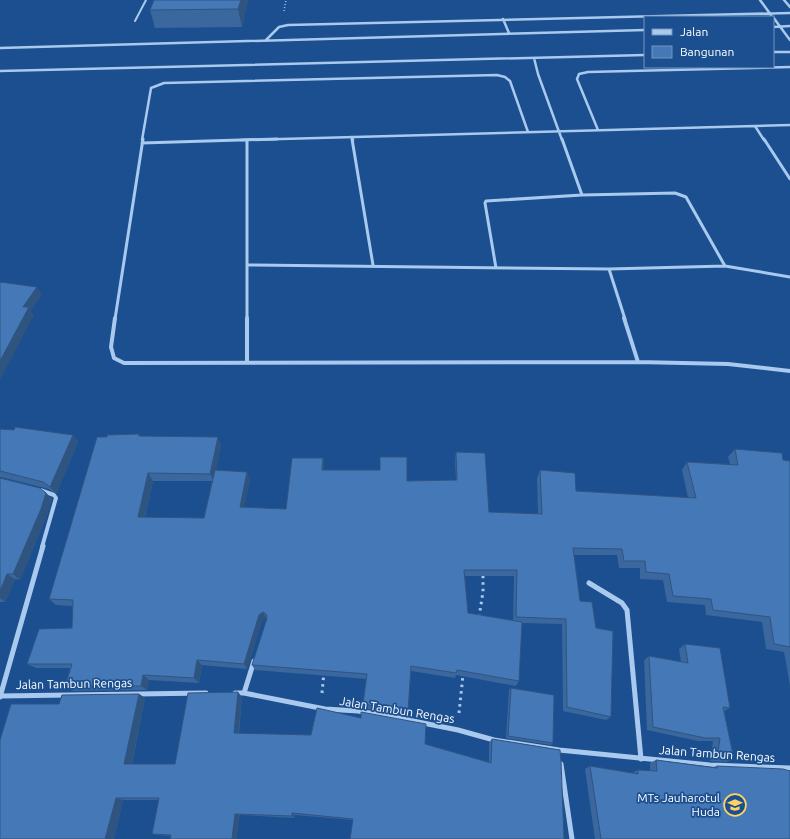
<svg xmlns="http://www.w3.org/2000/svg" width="790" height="839" font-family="Ubuntu,sans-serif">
<rect width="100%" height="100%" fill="#1b4f8f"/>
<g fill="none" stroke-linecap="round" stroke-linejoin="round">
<path stroke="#a9c9ee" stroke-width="1.5" stroke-dasharray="1 2" stroke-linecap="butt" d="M284 11 286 0"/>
<path stroke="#a9c9ee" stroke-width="3" stroke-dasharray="2.5 4" stroke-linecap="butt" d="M479 617 483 592V573
M322 693 324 672
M459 713 463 675"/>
<path stroke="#a9c9ee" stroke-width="2" d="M135 21 146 0"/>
<path stroke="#a9c9ee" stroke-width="2.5" d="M760 0 771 15
M784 0 790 7
M773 17 790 40
M503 19 509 33
M773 27 790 26
M266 40 279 27 288 25 790 13
M0 48 645 30
M773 52H790
M534 58 538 74 562 140
M0 71 645 55
M755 126 764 140
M598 130 577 79 579 74 588 72 790 67
M352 137 353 140
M142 140 151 88 164 83 497 75 505 77 510 81 528 132
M241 140 790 125"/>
<path stroke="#a9c9ee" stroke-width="3" d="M352 139 373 265
M562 139 582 195
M764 139 790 179
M247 140V319
M142 143 277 139
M247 265 609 269 725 266 790 277
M496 268 485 203 486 201 582 195 675 193 686 197 725 266
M609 269 625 319
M115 319 143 139"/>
<path stroke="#a9c9ee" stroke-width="4" d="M115 318 111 347 114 358 124 363 638 362 728 364 790 371
M247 318V363
M624 318 638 362
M40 490 54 495 56 498 42 547"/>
<path stroke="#a9c9ee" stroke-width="5" d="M589 583 622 603 627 610 641 759
M235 693H244L325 709 358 711 393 717 458 730 494 740 559 750 710 765 790 768
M244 693 254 661
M0 696 206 693
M0 697 43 546
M561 764 572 839"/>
</g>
<path fill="#3a679d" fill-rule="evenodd" d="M154 0H248L242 27 155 28 150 10Z
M0 429 73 435 78 442 56 494 49 489 1 477H0Z
M139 434 140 436 221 445 216 470 250 479 244 507 286 509 323 458 324 466V470L407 481 456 480 455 460 456 452 489 512 538 514 537 478 540 470 576 491 688 498 682 470 687 462 730 464 728 457 735 449 783 460 790 461V686L784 652 766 649 762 622 706 615 705 605 667 602 663 580 640 579V568H619L617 555H574L580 601 596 628 611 717 606 720 563 711 562 624 522 623 519 681 516 686 456 675 455 678 411 671 408 716 363 708V704L366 679 255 670 252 665 267 619 266 618 262 621 247 669 202 665 199 683 149 680 147 690 73 691 65 687 70 668H36L27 664 72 628V606L56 605 49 599 107 437ZM153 481H212L204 518 145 517ZM465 576H514L513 621 468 613Z
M0 478 46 493 52 499 47 515 20 580 15 579 5 602H0Z
M685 644 730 708 724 711 734 759 727 762 710 761 713 741H698L647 730 644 660 649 656 681 662 679 649Z
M511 688 553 743 551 745 506 738 509 690Z
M139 694 145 698 132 764H175L242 697 239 733 425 744 489 762V743L492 739 560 750 353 820 295 815V818L240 815 171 836 158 835 152 834 159 800H123L114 839H0L59 704Z
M656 760 713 767 717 766 790 839H595L585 769 590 766 632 773 638 770 650 771V763Z"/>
<path fill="#305480" d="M241 0H248L242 27 238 9Z
M37 287 42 295 31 311 34 315 0 380V361L23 307Z
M73 435 78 442 56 494 50 487Z
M218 437 221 445 214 481 210 474Z
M323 458 324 466 323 477 322 470Z
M247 472 250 479 243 514 240 507Z
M148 473 153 481 143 524 138 517Z
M46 493 52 499 47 515 20 580 13 574Z
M7 574 15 579 5 602 0 598V591Z
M263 612 266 618 262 621 247 669 244 664 259 615Z
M197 660 202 665 199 683 194 678Z
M143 675 149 680 147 690 141 686Z
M238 692 242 697 238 736 234 733Z
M139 694 145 698 131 767 124 764Z
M116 798 123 800 114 839H105Z
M292 813 295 815V818L292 816Z
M235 814 240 815 237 839H232Z"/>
<path fill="#4478b7" stroke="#305480" d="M154 0H241L238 9 150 10Z
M0 282 37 287 23 307H29L0 361Z
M15 427 73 435 50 487 43 482 0 471V429L14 430Z
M139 434V436L218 437 210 474 148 473 138 517 204 518 215 470 247 472 240 507 286 509 292 458H323L322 470H380V457H407V481L457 480 456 452 485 453 489 512 542 514 540 470 575 473 576 491 696 498 687 462 738 465 735 449 782 453 783 460 790 461V647L774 644 770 617 713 610 711 599 673 596 669 574 646 572 645 561H624L622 549 573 548 580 601 592 602 596 628 613 631 611 717 567 707 566 619 516 617 517 570H464L468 613 522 622 519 681 457 670 456 673 411 666 408 712 363 704 367 674 252 665 267 618 266 614 263 612 259 615 244 664 197 660 194 678 143 675 141 686 65 687 72 664H27L39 629 72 628 73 600 49 599 97 437H107V435Z
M0 478 40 488 46 493 41 509 13 574H7L0 591Z
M685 644 720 648 730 708 723 707 734 759H717L720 738H705L653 727 649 656 688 663Z
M511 688 554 695 553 743 508 736Z
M238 692 234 733 311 735 317 708 361 718V712L426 724 425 744 491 763 492 739 560 750 561 761 564 839H350L353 819 292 813V816L235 814 232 839H170L171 835 152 834 159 798H116L105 839H0V740L11 704H59L62 695 139 694 124 764H175L188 693Z
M656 760 717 768V766L783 769 790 771V839H601L590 766 638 774V770L657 771Z"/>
<defs>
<g id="school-ring" transform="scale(1.15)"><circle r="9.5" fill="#1b4f8f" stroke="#ffd166" stroke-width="1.5"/><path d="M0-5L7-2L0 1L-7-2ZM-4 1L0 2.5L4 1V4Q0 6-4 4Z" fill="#ffd166"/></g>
</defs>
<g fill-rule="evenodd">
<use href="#school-ring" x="735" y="805"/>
</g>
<g text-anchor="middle" stroke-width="3.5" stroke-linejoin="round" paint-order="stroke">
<g font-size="12" fill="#fff" stroke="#1b4f8f">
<text transform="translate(74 684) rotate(-1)" y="4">Jalan Tambun Rengas</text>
<text transform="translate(397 710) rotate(9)" y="4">Jalan Tambun Rengas</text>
<text transform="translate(717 754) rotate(4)" y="4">Jalan Tambun Rengas</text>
</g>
<g font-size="12" fill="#fff" stroke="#1b4f8f" text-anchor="end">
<text x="720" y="802">MTs Jauharotul<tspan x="720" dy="14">Huda</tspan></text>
</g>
</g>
<rect x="644" y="16" width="130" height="52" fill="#1b4f8f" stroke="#7695bc"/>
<rect x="652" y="29" width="20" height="6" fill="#a9c9ee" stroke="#7695bc"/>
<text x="680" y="36" font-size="12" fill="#ffffff">Jalan</text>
<rect x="652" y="46" width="20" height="12" fill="#4478b7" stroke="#7695bc"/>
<text x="680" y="56" font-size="12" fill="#ffffff">Bangunan</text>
</svg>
